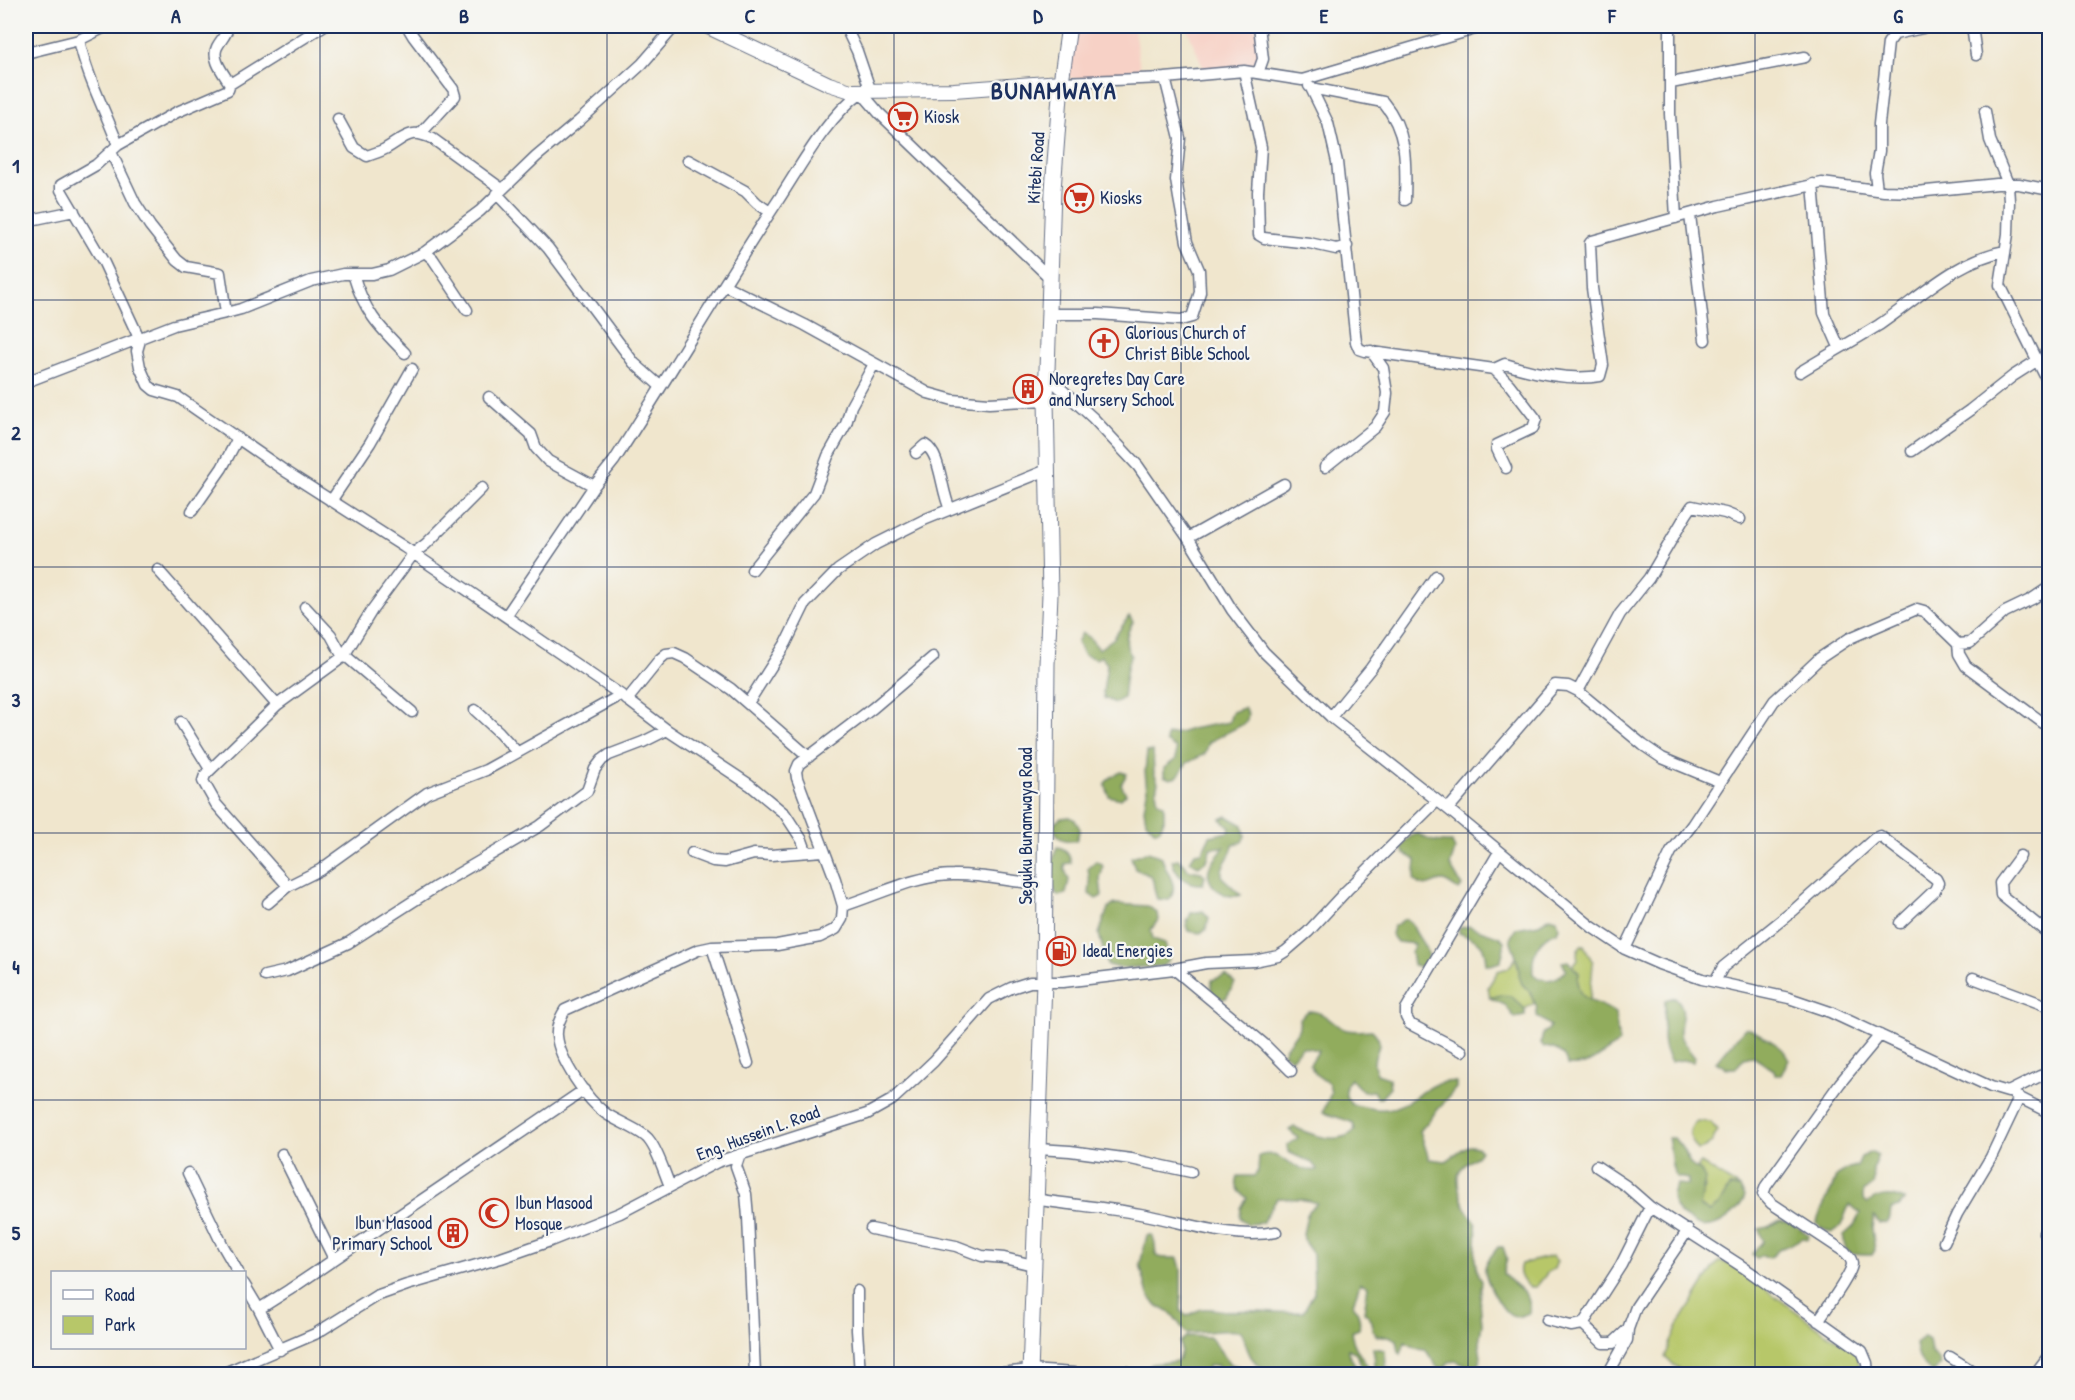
<svg xmlns="http://www.w3.org/2000/svg" width="2075" height="1400" font-family="'Patrick Hand',sans-serif">
<rect width="100%" height="100%" fill="#f6f6f2"/>
<filter id="ink" filterUnits="userSpaceOnUse"><feTurbulence type="fractalNoise" baseFrequency=".0167" numOctaves="2"/><feDisplacementMap in="SourceGraphic" scale="12" xChannelSelector="R" yChannelSelector="G"/><feConvolveMatrix kernelMatrix="1 2 1 2 8 2 1 2 1" color-interpolation-filters="sRGB"/></filter>
<filter id="wash" filterUnits="userSpaceOnUse"><feTurbulence type="fractalNoise" baseFrequency=".008" numOctaves="4" result="noise"/><feDisplacementMap in="SourceGraphic" scale="24" xChannelSelector="R" yChannelSelector="G"/><feGaussianBlur stdDeviation="1.35" result="paint"/><feColorMatrix in="noise" values="0 0 0 0 0 0 0 0 0 0 0 0 0 0 0 0 0 1.4 0 .05"/><feComposite in="paint" operator="in"/></filter>
<g filter="url(#wash)">
<rect width="100%" height="100%" fill="#f0e6cd"/>
<path fill="#f7d1c6" d="M1186 26H1256L1261 59 1258 68 1205 72Z
M1134 29 1141 75 1072 79 1068 75 1072 34Z"/>
<path fill="#b7c769" stroke="#697b64" stroke-width="1.5" d="M1584 945 1593 963 1590 1000C1577 995 1576 987 1579 973L1572 967 1578 959C1576 952 1577 948 1584 945Z
M1516 958 1522 984 1530 992 1534 1003 1525 1009C1511 996 1509 993 1490 998L1488 987 1498 971 1508 968Z
M1697 1121 1711 1122 1717 1130C1714 1140 1710 1148 1698 1150 1690 1140 1685 1130 1697 1121Z
M1701 1163 1740 1188 1729 1187 1719 1205 1710 1212 1700 1206 1701 1196 1705 1188 1701 1172 1696 1168Z
M1552 1256 1557 1261 1554 1269 1548 1272 1536 1287H1528C1522 1280 1517 1273 1521 1264Z
M1720 1261 1732 1265 1825 1332 1853 1349 1858 1357 1860 1374H1677L1679 1368 1672 1364 1665 1357 1677 1327 1715 1266Z"/>
<path fill="#91ac5d" stroke="#566e5e" stroke-width="1.5" d="M1129 616 1133 622C1126 633 1123 644 1131 655 1125 668 1125 684 1123 698L1115 703 1104 698 1103 692 1107 664 1101 656 1096 659 1084 655 1077 642 1082 633 1089 637 1099 649 1114 638Z
M1244 708 1248 714 1247 720 1242 725 1209 742 1205 754 1187 763 1177 777 1170 779 1164 776V768L1176 759V749L1166 742 1167 735 1183 732 1190 729 1229 722 1232 712Z
M1153 751 1154 773 1158 782 1156 791 1158 801 1164 805V820L1160 829 1155 831 1146 821 1144 809 1147 791 1145 771 1147 752Z
M1121 772 1127 774 1121 784 1126 794 1121 799 1109 796 1105 783 1111 777Z
M1227 816 1243 825 1245 836 1242 842 1233 845C1231 860 1221 860 1222 877L1241 895C1226 901 1202 884 1210 866 1214 860 1220 854 1224 847L1210 848C1209 858 1208 862 1198 866L1190 861 1195 853 1202 852 1210 836 1229 832 1230 827 1221 819Z
M1070 817 1075 820 1080 829 1076 841C1061 841 1057 839 1053 824L1061 818Z
M1419 834C1429 842 1439 842 1452 842L1455 850 1450 866 1462 886 1459 890C1454 888 1447 880 1441 881 1431 882 1426 892 1414 880L1416 860 1404 854 1402 847C1406 840 1410 835 1419 834Z
M1057 847C1066 848 1070 855 1071 863L1065 864V870L1069 880 1066 894 1058 896C1047 882 1051 863 1057 847Z
M1148 852 1162 857C1165 874 1181 884 1169 900L1157 899C1149 878 1161 879 1135 869L1131 857Z
M1178 859 1189 870 1201 872 1205 876 1203 884C1187 885 1175 876 1172 860Z
M1096 861 1102 864 1103 868 1100 879 1102 896 1096 899 1089 894 1090 884 1088 868Z
M1115 904 1148 906 1157 913 1158 920 1151 930 1153 939 1165 943 1169 959 1163 966 1121 968 1107 965 1099 934 1108 908Z
M1203 911 1209 918 1206 930 1200 933 1188 931 1186 925 1191 913Z
M1550 917 1557 919 1559 927 1557 932C1538 938 1531 954 1533 974 1544 983 1557 981 1566 970L1562 962 1568 961 1579 973C1572 1003 1596 999 1615 1013L1619 1043C1598 1055 1595 1067 1567 1065 1565 1053 1556 1048 1544 1047L1541 1043 1543 1033 1548 1030 1550 1026 1537 1016V1008L1530 992 1522 984 1519 976V966L1510 939 1516 928 1539 924Z
M1405 919 1412 923C1416 939 1429 944 1428 963L1421 967 1413 965 1411 952 1415 944 1397 942 1391 934 1393 927Z
M1469 926C1473 927 1478 930 1483 931 1504 938 1509 937 1500 962L1491 965 1486 964C1485 942 1479 941 1459 933V928Z
M1226 975 1235 983 1226 998 1222 999 1213 995 1211 989 1212 980Z
M1501 995 1511 996 1525 1009V1016L1515 1018 1505 1005 1490 998Z
M1675 997C1691 1013 1676 1021 1681 1038 1684 1045 1691 1052 1695 1058L1693 1062 1682 1060 1671 1062C1657 1042 1666 1022 1665 1000Z
M1308 1011C1330 1012 1331 1026 1347 1030 1354 1032 1364 1030 1372 1030 1387 1045 1374 1049 1374 1064 1374 1067 1376 1070 1377 1074L1389 1078 1390 1088 1381 1098H1377L1373 1091 1363 1092 1351 1079 1346 1085V1097L1353 1105C1363 1106 1376 1111 1386 1109 1415 1106 1429 1077 1456 1082V1088L1420 1131 1429 1159 1446 1161C1458 1154 1467 1139 1481 1150 1477 1161 1460 1162 1458 1177 1457 1187 1462 1200 1466 1209 1469 1215 1474 1218 1476 1225 1479 1246 1469 1261 1482 1280L1480 1301 1482 1324 1479 1343 1481 1357 1475 1374H1467L1465 1365 1456 1361 1449 1362 1444 1368 1437 1367 1425 1349 1415 1348 1405 1342 1401 1354 1399 1352 1397 1340 1389 1336H1377L1372 1330C1374 1323 1371 1317 1364 1312L1368 1286 1360 1283 1353 1304C1359 1312 1361 1319 1359 1329L1351 1332C1353 1346 1364 1362 1374 1373L1375 1361 1373 1348 1385 1350 1386 1367 1400 1374H1369L1362 1367 1355 1352 1348 1349V1352L1360 1374H1222L1217 1365 1208 1366 1207 1372 1211 1374H1147L1146 1371 1151 1364 1178 1361 1181 1351 1180 1342 1187 1336 1210 1337 1230 1364 1259 1372 1267 1370C1246 1359 1249 1350 1241 1331 1222 1329 1206 1333 1186 1333L1172 1314 1156 1305 1148 1295 1140 1264 1147 1235H1152C1162 1253 1143 1259 1178 1258L1181 1269V1311L1186 1316C1191 1315 1194 1312 1199 1310 1208 1306 1222 1312 1232 1311 1255 1309 1279 1314 1303 1312L1314 1293 1313 1254 1305 1243 1303 1234 1308 1211 1317 1203 1300 1199 1277 1198 1262 1223 1248 1224 1240 1218 1241 1208 1247 1198C1238 1191 1234 1187 1238 1176H1254L1258 1171 1259 1156C1279 1147 1293 1174 1318 1170L1312 1163 1288 1152 1287 1146 1298 1138 1289 1130 1294 1127C1311 1135 1340 1146 1355 1130L1353 1123C1343 1118 1333 1117 1323 1112L1331 1093 1329 1084 1314 1073 1310 1064 1319 1050 1302 1047 1291 1059 1283 1053C1288 1039 1302 1034 1299 1019Z
M1745 1028C1751 1028 1775 1043 1781 1048 1785 1051 1787 1056 1789 1060L1781 1075H1775L1774 1070 1752 1056 1744 1058 1736 1068H1726L1716 1062Z
M1668 1138H1674L1682 1148 1691 1165 1701 1172 1705 1179 1700 1206 1710 1212 1719 1205 1729 1187 1740 1188 1745 1196C1740 1211 1717 1230 1700 1226 1693 1225 1688 1217 1680 1215 1673 1202 1668 1198 1677 1184L1688 1185V1179L1676 1177C1669 1164 1672 1152 1668 1138Z
M1872 1152 1878 1155C1876 1160 1873 1165 1873 1170 1874 1184 1877 1184 1863 1192V1199L1868 1203C1881 1193 1891 1195 1905 1200L1899 1207 1891 1209 1890 1218 1886 1223H1879L1874 1216 1872 1228 1875 1250 1872 1255C1854 1255 1842 1257 1844 1235L1853 1227 1860 1214 1850 1205C1842 1215 1847 1226 1831 1233L1821 1228 1817 1222C1821 1206 1832 1193 1836 1176L1849 1168 1857 1166 1861 1157Z
M1780 1220 1792 1223 1809 1235 1808 1239 1801 1238C1795 1243 1789 1245 1782 1248 1777 1250 1775 1255 1769 1258L1762 1255 1757 1258 1752 1254 1763 1241 1759 1229 1768 1227Z
M1498 1247H1503L1507 1259 1503 1274C1517 1288 1533 1292 1529 1313 1522 1315 1516 1319 1510 1315 1501 1309 1484 1279 1485 1268 1486 1260 1494 1253 1498 1247Z
M1924 1337 1929 1340 1931 1352 1937 1358 1940 1365 1933 1373C1921 1365 1918 1358 1916 1344Z"/>
</g>
<g filter="url(#ink)">
<g fill="none" stroke-linecap="round" stroke-linejoin="round">
<g stroke="#666f85" stroke-width="13">
<path id="minor" d="M407 26 413 36 453 89 455 96 421 133
M845 26 857 51 871 92
M1670 26V114L1676 218
M1972 26 1976 55
M79 40C87 77 105 110 118 145L96 165 61 185V190L104 263 139 338
M26 53 79 40 107 26
M1244 71 1261 147 1258 192 1259 235 1264 238 1309 243 1336 249 1347 246
M1258 73 1263 59 1259 26
M1061 82 1165 78 1244 71 1302 80 1485 26
M1671 83 1805 57
M230 84 323 26
M1309 86 1311 88 1383 102C1408 132 1406 163 1405 200
M1311 88 1328 123 1337 162 1356 342 1359 349 1365 351 1494 369 1505 364C1534 373 1569 381 1600 376L1603 365 1592 288 1590 243 1592 241 1718 206 1822 183 1884 191 1916 192 1997 184H2019L2050 190
M1985 111 1990 140 2008 184 2009 201 2008 234 2000 285 2050 386
M338 119 354 148 367 156C373 154 379 152 385 149 405 138 409 127 433 139L502 189
M118 145 177 112 228 90 230 84C224 74 211 59 217 47 221 39 227 35 228 26
M688 160 745 191 757 203 770 212
M1813 184 1824 313 1839 347
M1877 190 1875 173 1879 151V124L1888 43 1895 34 1923 28
M497 194 548 248 634 363 660 386
M1690 215 1705 340
M26 221 74 211
M425 252 433 259 467 310
M353 274C364 311 378 326 405 353
M724 285 805 325 928 393 953 400 989 403 1046 400
M226 313 241 309 311 281 343 274H372L389 270 425 252 480 211 536 157 579 121 642 64 675 26
M1049 314H1098L1181 320 1192 317 1200 292 1199 270 1187 242 1179 198 1176 180 1180 138 1165 78
M141 337 137 351 140 367 148 385 154 390 178 397 285 471 404 547 621 695 667 730 750 785 785 814 802 840 806 851
M1494 369 1509 384 1536 419 1533 428 1497 445V449L1506 468
M1800 372C1826 356 1853 341 1879 325 1919 298 1956 260 2005 251
M1047 376 1093 418 1138 466 1188 538 1232 610 1264 652 1331 717 1448 809 1592 927 1625 949 1659 964 1702 979 1789 998 1830 1012 1991 1087 2008 1092 2040 1076 2050 1073
M26 382 174 325 226 313 220 273 186 267 177 260 150 226 135 203 111 152
M489 397 531 434 536 448 548 461 594 486
M1912 451 1970 410 2013 376 2038 360
M916 453 925 445C941 454 941 491 950 509
M1325 467 1375 427 1385 412 1387 393 1383 368 1371 351
M331 501 370 443 412 369
M192 511 222 468 238 438
M1188 538 1284 484
M158 570 277 705
M752 570 814 493 828 456 846 424 851 406 874 364
M305 607 331 635 343 657 372 610 414 553 426 544 482 488
M506 616 594 486 614 461C670 375 722 285 779 199 803 162 826 119 861 92L879 113 1050 278
M1958 644 1959 654 1966 666 2050 728
M1578 691 1643 745 1662 758 1720 782
M627 700 660 659 666 654 674 653 685 658 731 689 809 757
M748 703 786 643 805 604 838 570 876 544 926 519 1047 470
M475 710 499 732 517 752
M1331 717 1371 668 1436 576
M181 722 210 769
M1448 809 1555 685 1568 686 1578 691 1620 614 1649 578 1686 515 1692 506 1725 513 1740 519
M692 853 713 861 725 862 754 854 771 855 823 851
M2020 856 2000 883 2001 895 2050 935
M288 886 216 804 203 781 205 775 277 705 343 657 348 658 412 712
M268 903 288 886 320 870 427 793 486 770 621 695
M843 906C878 895 916 875 953 875 984 874 1014 883 1045 884
M712 947 731 1005 748 1063
M1625 949 1671 852 1692 825 1774 701 1820 658 1850 638 1917 609 1924 611 1958 644 1970 643 2005 612 2032 599 2050 587
M1174 969 1264 1044 1291 1071
M265 976 287 971 348 943 437 886 540 826 587 791 595 769 602 760 609 755 643 742 667 730
M1973 978 2050 1007
M1715 981 1723 967 1794 910 1875 838 1880 836 1936 879 1938 883 1935 890 1900 923
M1462 1051 1410 1024 1406 1017V1009L1499 852
M2014 1095 2050 1113
M1038 1149 1070 1151 1131 1159 1191 1172
M282 1154 334 1259
M740 1154 736 1166 746 1194 748 1217 755 1374
M1596 1166 1626 1186 1650 1207 1743 1267 1862 1351 1867 1363 1868 1374
M188 1173 223 1246 238 1272
M670 1186C664 1172 658 1151 649 1140 643 1131 616 1121 605 1113 587 1100 559 1059 557 1036 556 1026 560 1018 565 1010L698 950 712 947 777 945 820 937 836 929 842 919 843 906 835 879 797 778 796 771 799 764 873 708 933 657
M1035 1199C1070 1205 1105 1207 1140 1214 1185 1222 1231 1240 1276 1232
M871 1229 956 1246 982 1256 1004 1258 1033 1265
M2044 1233 2050 1236
M1944 1242 1957 1214 1991 1157 2019 1098
M244 1284 259 1309
M857 1291V1330L860 1374
M1547 1320 1571 1326 1583 1324 1621 1265 1650 1207
M1818 1321C1825 1310 1852 1274 1852 1264 1852 1258 1848 1256 1845 1252L1771 1203 1763 1194 1766 1186 1840 1083 1880 1035
M1583 1324 1603 1343H1613L1628 1329
M280 1350 259 1309 289 1290 584 1090
M1950 1357 1977 1374
M222 1374 315 1334 376 1296 407 1285 501 1258 550 1241 620 1213 717 1162 867 1114 892 1100 915 1079 934 1061 989 999 1011 988 1030 982H1063L1114 976 1174 969 1206 963 1254 961 1278 956 1286 951 1308 932 1347 890 1437 801
M991 1374 1030 1370 1088 1374
M1122 1374 1127 1372
M1608 1374 1627 1340 1628 1329 1636 1307 1688 1230
M2035 1374 2050 1354"/>
</g>
<g stroke="#666f85" stroke-width="16">
<path id="tertiary" d="M706 26 829 84 851 91 954 90 1061 82"/>
</g>
<g stroke="#666f85" stroke-width="17">
<path id="secondary" d="M1030 1374 1044 981 1047 664 1050 594 1046 400 1053 190 1061 82 1069 26"/>
</g>
<use href="#minor" stroke="#fff" stroke-width="10"/>
<use href="#tertiary" stroke="#fff" stroke-width="14"/>
<use href="#secondary" stroke="#fff" stroke-width="15"/>
</g>
</g>
<path fill="none" stroke="#1b2f5e" stroke-width="1.5" stroke-opacity="0.55" d="M320 26V1374M607 26V1374M894 26V1374M1181 26V1374M1468 26V1374M1755 26V1374M26 300H2050M26 567H2050M26 833H2050M26 1100H2050"/>
<defs>
<g id="supermarket-ring" transform="scale(1.5)"><circle r="9.5" fill="#f6f6f2" stroke="#c8321e" stroke-width="1.5"/><path d="M-6-5.5h2.5l.6 2H6L4.5 2H-2.5L-4.4-4H-6ZM-1.5 3.2a1.3 1.3 0 1 0 .1 0ZM3 3.2a1.3 1.3 0 1 0 .1 0Z" fill="#c8321e"/></g>
<g id="church-ring" transform="scale(1.5)"><circle r="9.5" fill="#f6f6f2" stroke="#c8321e" stroke-width="1.5"/><path d="M-1.2-6h2.4v3.5h3.3v2.4h-3.3V6h-2.4V-.1h-3.3v-2.4h3.3Z" fill="#c8321e"/></g>
<g id="building-ring" transform="scale(1.5)"><circle r="9.5" fill="#f6f6f2" stroke="#c8321e" stroke-width="1.5"/><path d="M-4-6H4V6H1V3H-1V6H-4ZM-2.5-4.3h1.7v1.8h-1.7ZM.8-4.3h1.7v1.8H.8ZM-2.5-1h1.7V.8h-1.7ZM.8-1h1.7V.8H.8Z" fill="#c8321e"/></g>
<g id="fuel-ring" transform="scale(1.5)"><circle r="9.5" fill="#f6f6f2" stroke="#c8321e" stroke-width="1.5"/><path d="M-5.5-6h7V0h2V4h1.3V-2.5L3-4.5l.8-.8L6-3V5H2.5V1h-1V6h-7ZM-4.2-4.7v3.2H.2V-4.7Z" fill="#c8321e"/></g>
<g id="mosque-ring" transform="scale(1.5)"><circle r="9.5" fill="#f6f6f2" stroke="#c8321e" stroke-width="1.5"/><path d="M3.5-4.9A6 6 0 1 0 3.5 4.9A5 5 0 1 1 3.5-4.9Z" fill="#c8321e"/></g>
</defs>
<g fill-rule="evenodd">
<use href="#supermarket-ring" x="903" y="117"/>
<use href="#supermarket-ring" x="1079" y="198"/>
<use href="#church-ring" x="1104" y="343"/>
<use href="#building-ring" x="1028" y="389"/>
<use href="#fuel-ring" x="1061" y="951"/>
<use href="#mosque-ring" x="494" y="1213"/>
<use href="#building-ring" x="453" y="1233"/>
</g>
<g text-anchor="middle" stroke-width="4.5" stroke-linejoin="round" paint-order="stroke">
<g font-size="18" fill="#1b2f5e" stroke="#f6f6f2" text-anchor="start">
<text x="924" y="123">Kiosk</text>
<text x="1100" y="204">Kiosks</text>
<text x="1125" y="339">Glorious Church of<tspan x="1125" dy="21">Christ Bible School</tspan></text>
<text x="1049" y="385">Noregretes Day Care<tspan x="1049" dy="21">and Nursery School</tspan></text>
<text x="1082" y="957">Ideal Energies</text>
<text x="515" y="1209">Ibun Masood<tspan x="515" dy="21">Mosque</tspan></text>
<text x="432" y="1229" text-anchor="end">Ibun Masood<tspan x="432" dy="21">Primary School</tspan></text>
</g>
<g font-size="18" fill="#1b2f5e" stroke="#f6f6f2">
<text transform="translate(1036 168) rotate(-86)" y="6">Kitebi Road</text>
<text transform="translate(1026 826) rotate(-90)" y="6">Seguku Bunamwaya Road</text>
<text transform="translate(758 1133) rotate(-20)" y="6">Eng. Hussein L. Road</text>
</g>
<g font-size="24" font-weight="bold" letter-spacing="1.5" fill="#1b2f5e" stroke="#f6f6f2">
<text x="1054" y="99">BUNAMWAYA</text>
</g>
</g>
<rect width="2075" height="1400" fill="none" stroke="#f6f6f2" stroke-width="66"/>
<rect x="51" y="1271" width="195" height="78" fill="#f6f6f2" stroke="#9ea6b7" stroke-width="1.5"/>
<rect x="63" y="1290" width="30" height="9" fill="#ffffff" stroke="#9ea6b7" stroke-width="1.5"/>
<text x="105" y="1301" font-size="18" fill="#1b2f5e">Road</text>
<rect x="63" y="1316" width="30" height="18" fill="#b7c769" stroke="#9ea6b7" stroke-width="1.5"/>
<text x="105" y="1331" font-size="18" fill="#1b2f5e">Park</text>
<rect x="33" y="33" width="2009" height="1334" fill="none" stroke="#1b2f5e" stroke-width="2"/>
<g font-size="20" text-anchor="middle" font-weight="bold" fill="#1b2f5e">
<text x="176" y="23">A</text>
<text x="464" y="23">B</text>
<text x="750" y="23">C</text>
<text x="1038" y="23">D</text>
<text x="1324" y="23">E</text>
<text x="1612" y="23">F</text>
<text x="1898" y="23">G</text>
<text x="16" y="173">1</text>
<text x="16" y="440">2</text>
<text x="16" y="707">3</text>
<text x="16" y="974">4</text>
<text x="16" y="1240">5</text>
</g>
</svg>
